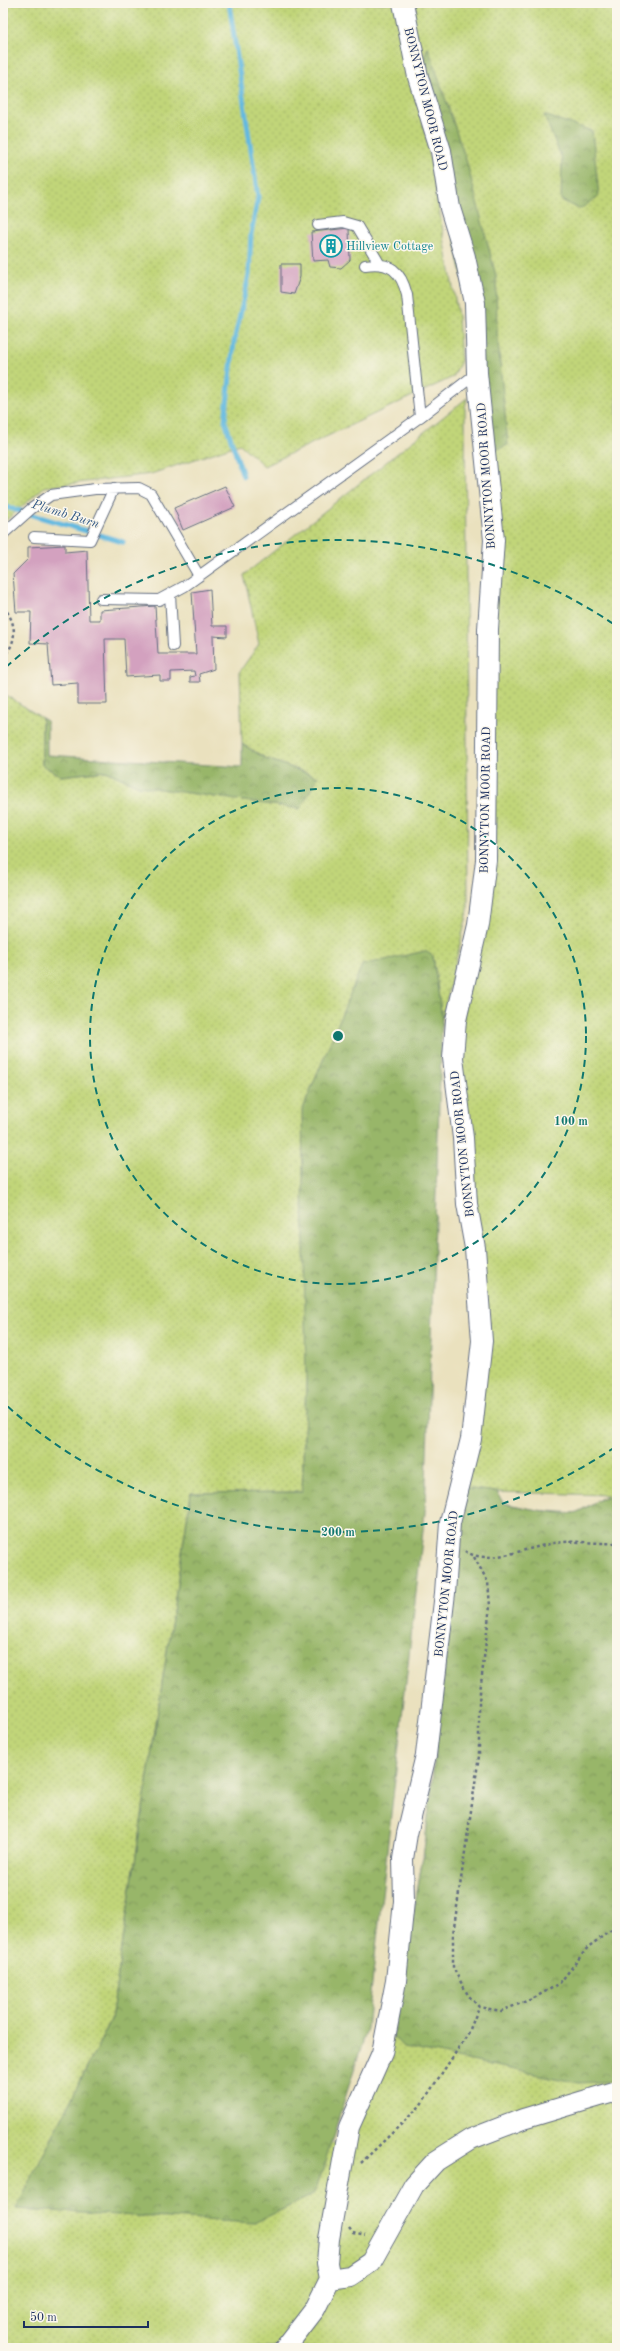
<svg xmlns="http://www.w3.org/2000/svg" width="620" height="2351" font-family="'Old Standard TT',serif">
<defs>
<pattern id="grass-dots" width="8" height="8" patternUnits="userSpaceOnUse"><rect width="8" height="8" fill="#c1d579"/><path d="M2 2h.1M6 6h.1" fill="none" stroke="#a5b76b" stroke-width="1.8" stroke-linecap="round"/></pattern>
<pattern id="forest-crowns" width="20" height="18" patternUnits="userSpaceOnUse"><rect width="20" height="18" fill="#98b669"/><path d="M2 6a3 3 0 1 1 6 0M12 15a3 3 0 1 1 6 0" fill="none" stroke="#7b945a"/></pattern>
</defs>
<rect width="100%" height="100%" fill="#fbf7ec"/>
<filter id="ink" filterUnits="userSpaceOnUse"><feTurbulence type="fractalNoise" baseFrequency=".025" numOctaves="2"/><feDisplacementMap in="SourceGraphic" scale="8" xChannelSelector="R" yChannelSelector="G"/><feConvolveMatrix kernelMatrix="1 2 1 2 8 2 1 2 1" color-interpolation-filters="sRGB"/></filter>
<filter id="wash" filterUnits="userSpaceOnUse"><feTurbulence type="fractalNoise" baseFrequency=".012" numOctaves="4" result="noise"/><feDisplacementMap in="SourceGraphic" scale="16" xChannelSelector="R" yChannelSelector="G"/><feGaussianBlur stdDeviation="0.9" result="paint"/><feColorMatrix in="noise" values="0 0 0 0 0 0 0 0 0 0 0 0 0 0 0 0 0 1.4 0 .05"/><feComposite in="paint" operator="in"/></filter>
<g filter="url(#wash)">
<rect width="100%" height="100%" fill="#eae1be"/>
<path fill="url(#grass-dots)" stroke="#6e826c" fill-rule="evenodd" d="M3 3H396L427 141 458 316 461 361 453 377 264 466 240 444 151 474 44 487 3 523Z
M409 3H617V2348H3V693L42 718V765L61 776 106 771 139 786 318 777 267 759 242 744 240 671 259 644 244 575 467 398 465 408 468 911 442 1019 433 956 306 1381 302 1492 191 1493 111 2020 28 2186 245 2192 355 2131 393 2036 425 1844 465 1488 482 1401 457 1058 495 823 482 375ZM497 1492 607 1495 576 1513 535 1510 503 1503Z"/>
<path fill="url(#forest-crowns)" stroke="#5a7264" d="M428 47 467 163 496 276 497 332 508 445 491 452 482 375 420 68Z
M544 115 592 131 599 196 580 209 561 200 562 159Z
M42 718 47 721V755L242 767V744L267 759 318 777 300 809 139 786 106 771 61 776 42 765Z
M425 951 433 956 442 1019 425 1513 367 2028 315 2194 254 2223 16 2209 111 2020 191 1493 302 1492 306 1381 302 1111 362 965Z
M465 1488 497 1492 503 1503C518 1506 565 1517 577 1512 592 1506 601 1495 617 1495V2081L579 2083 403 2047 393 2036 425 1844Z"/>
<g fill="none" stroke-linecap="round" stroke-linejoin="round">
<path stroke="#63b9e0" stroke-width="5" d="M229 3 258 197 251 234 249 275 234 342 225 421 243 476
M3 506 123 542"/>
</g>
<g id="blocks">
<path fill="#d3a1bf" d="M349 228 350 260 341 268 330 267 328 260 313 261 311 232Z
M281 264H300V277L294 294 281 292Z
M225 486 235 507 183 530 174 508Z
M65 545V552L87 550 89 620H100V610L155 606 158 654H196L192 592 210 589 212 626H227V637L213 636 214 669 199 674 200 682H190V677L195 676 194 671 171 672V681H160V675L126 677 124 639H105L107 704H78V683L51 685 48 644 30 643 31 612H16L13 574 28 559V547Z"/>
</g>
</g>
<g filter="url(#ink)">
<use href="#blocks" fill-opacity="0" stroke="#636d80" stroke-width="1"/>
<g fill="none" stroke-linecap="round" stroke-linejoin="round">
<g stroke="#636d80" stroke-width="12">
<path id="service" d="M318 225 343 222 357 226 379 263
M365 265C390 261 401 271 407 295L420 417
M3 534 31 509 51 495 95 489 139 488 151 494 199 576
M34 537 90 540 114 488
M170 594 173 646
M101 599 159 600 185 586 420 417 477 373"/>
</g>
<g stroke="#636d80" stroke-width="22">
<path id="minor" d="M330 2279 327 2263 329 2239 349 2127 382 2053 396 1981 404 1901 403 1859 407 1834 426 1755 445 1593 450 1523 471 1439 482 1341 475 1248 467 1204 463 1138 453 1058 456 1020 478 925 486 860 488 629 494 540 477 373 475 303 465 257 450 208 441 151 418 77 403 3
M330 2279 350 2276 371 2262 414 2185 436 2161 471 2139 523 2119 617 2091
M285 2348 315 2309 330 2279"/>
</g>
<path stroke="#636d80" stroke-width="2.5" stroke-dasharray="3 3" stroke-linecap="butt" d="M3 607C16 620 19 643 3 656
M465 1551C489 1568 535 1543 564 1542 582 1541 599 1544 617 1543
M474 1557 488 1582 490 1606 479 1701V1756L453 1934V1968L468 1995 479 2007 501 2011 532 1999 559 1984 588 1947 617 1926
M361 2163 420 2106 468 2034 479 2007
M349 2228 353 2233 365 2236"/>
<use href="#service" stroke="#fff" stroke-width="10"/>
<use href="#minor" stroke="#fff" stroke-width="20"/>
</g>
</g>
<g fill="none" stroke="#0f766e" stroke-width="2" stroke-dasharray="7 5">
<circle cx="338" cy="1036" r="248"/>
<path d="M615 1447A496 496 0 0 1 6 1405M6 667A496 496 0 0 1 615 625"/>
</g>
<defs>
<g id="building-ring" transform="scale(1.15)"><circle r="9.5" fill="#fbf7ec" stroke="#0f9aa8" stroke-width="1.5"/><path d="M-4-6H4V6H1V3H-1V6H-4ZM-2.5-4.3h1.7v1.8h-1.7ZM.8-4.3h1.7v1.8H.8ZM-2.5-1h1.7V.8h-1.7ZM.8-1h1.7V.8H.8Z" fill="#0f9aa8"/></g>
</defs>
<g fill-rule="evenodd">
<use href="#building-ring" x="331" y="246"/>
</g>
<g text-anchor="middle" stroke-width="3" stroke-linejoin="round" paint-order="stroke">
<g font-size="12" fill="#1b2f5e" stroke="#fbf7ec">
<text transform="translate(426 99) rotate(76)" y="4">BONNYTON MOOR ROAD</text>
<text transform="translate(486 476) rotate(-94)" y="4">BONNYTON MOOR ROAD</text>
<text transform="translate(485 800) rotate(-89)" y="4">BONNYTON MOOR ROAD</text>
<text transform="translate(462 1144) rotate(-96)" y="4">BONNYTON MOOR ROAD</text>
<text transform="translate(446 1584) rotate(-84)" y="4">BONNYTON MOOR ROAD</text>
</g>
<g font-size="12" fill="#0d838f" stroke="#fbf7ec" text-anchor="start">
<text x="346" y="250">Hillview Cottage</text>
</g>
<g font-size="13" font-style="italic" fill="#315885" stroke="#fbf7ec">
<text transform="translate(66 513) rotate(17)" y="5">Plumb Burn</text>
</g>
</g>
<circle cx="338" cy="1036" r="6" fill="#0f766e" stroke="#fbf7ec" stroke-width="2"/>
<g font-size="12" text-anchor="middle" font-weight="bold" fill="#0f766e" stroke="#fbf7ec" stroke-width="3" stroke-linejoin="round" paint-order="stroke">
<text x="571" y="1125">100 m</text>
<text x="338" y="1536">200 m</text>
</g>
<rect width="620" height="2351" fill="none" stroke="#fbf7ec" stroke-width="16"/>
<path d="M24 2321v6h124v-6" fill="none" stroke="#1b2f5e" stroke-width="2"/>
<text x="30" y="2321" font-size="12" fill="#1b2f5e" stroke="#fbf7ec" stroke-width="3" paint-order="stroke">50 m</text>
</svg>
